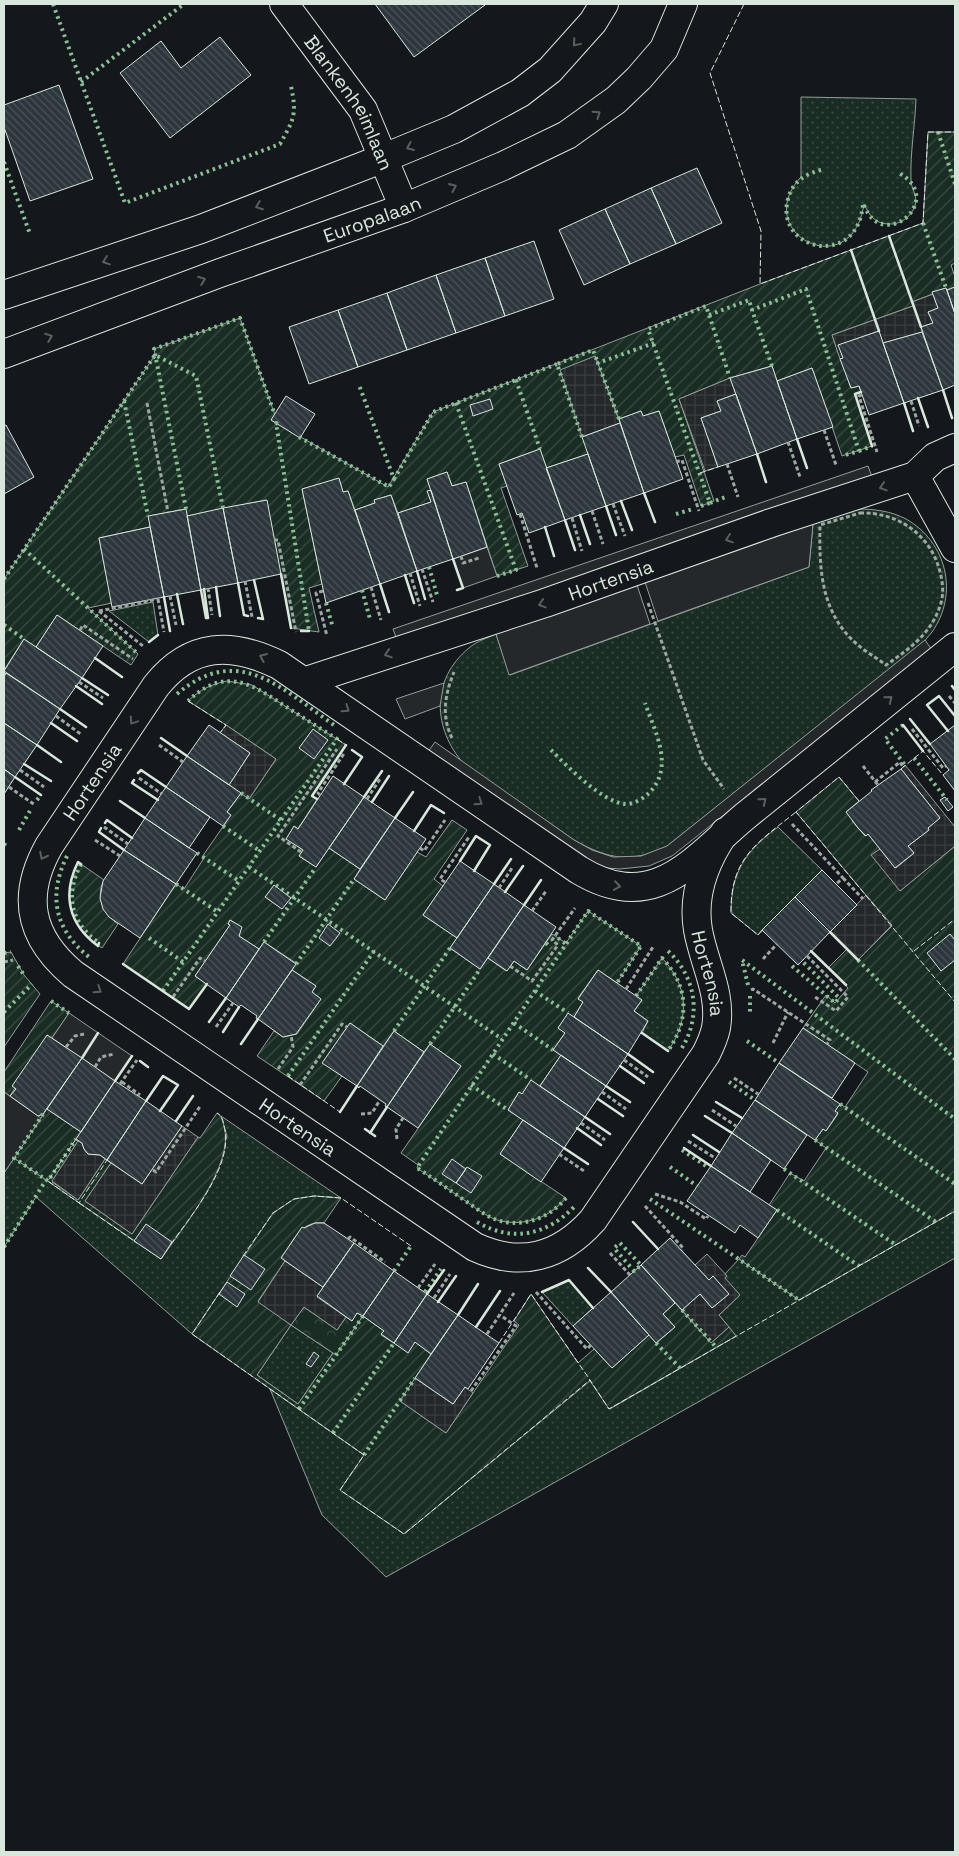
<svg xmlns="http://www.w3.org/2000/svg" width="959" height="1856" font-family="'Space Grotesk',sans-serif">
<defs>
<pattern id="grass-dots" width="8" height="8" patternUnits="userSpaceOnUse" patternTransform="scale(1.25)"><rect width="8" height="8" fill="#1a2d24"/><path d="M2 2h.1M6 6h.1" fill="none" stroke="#3b4b43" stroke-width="1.8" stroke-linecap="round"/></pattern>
<pattern id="forest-crowns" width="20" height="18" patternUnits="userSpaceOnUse" patternTransform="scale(1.25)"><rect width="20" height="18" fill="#1a2d24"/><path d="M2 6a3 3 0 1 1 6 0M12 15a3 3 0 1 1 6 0" fill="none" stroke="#3b4b43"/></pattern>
<pattern id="garden-furrows" width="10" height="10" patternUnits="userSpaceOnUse" patternTransform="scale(1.25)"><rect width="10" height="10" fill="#1a2d24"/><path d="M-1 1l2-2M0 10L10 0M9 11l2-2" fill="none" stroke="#3b4b43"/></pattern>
<pattern id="plaza-grid" width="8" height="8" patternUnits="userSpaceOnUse" patternTransform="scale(1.25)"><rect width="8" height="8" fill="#24282b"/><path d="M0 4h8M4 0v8" fill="none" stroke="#393d3f"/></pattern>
<pattern id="building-back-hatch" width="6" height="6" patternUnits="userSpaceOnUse" patternTransform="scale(1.25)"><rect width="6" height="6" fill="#2c363c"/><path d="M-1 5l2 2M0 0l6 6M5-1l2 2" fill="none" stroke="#4a5358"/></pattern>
</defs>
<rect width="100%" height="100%" fill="#14181c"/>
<path fill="url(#grass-dots)" stroke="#939e99" d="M801 97 916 99C915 126 910 153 911 180 911 189 918 195 915 206 911 217 900 225 889 224 875 224 869 215 864 204 852 286 749 233 801 177Z
M857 509C874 509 891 511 906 519 947 542 959 594 932 632 929 636 925 640 922 644L667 846C631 864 608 859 574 840L464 764C433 729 430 680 469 648 477 641 487 638 496 634L510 675 809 567 813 524Z
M153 602 158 635 149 642 109 611Z
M778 827 822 870 758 935 731 913C731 871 746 851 778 827Z
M662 958C689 986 690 1019 668 1051L642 1033 648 1021 634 1011 642 1000 636 996Z
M221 1116 341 1198 314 1196 219 1294 192 1334 36 1197 4 1247V1173L14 1158 161 1259 208 1190 227 1136Z
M955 1211V1258L386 1577 322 1515 270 1389 364 1455 404 1534 590 1380 610 1409 736 1336 719 1315 740 1295 724 1278 727 1276 725 1274 739 1259 799 1300Z
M569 1280 593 1308 573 1326 542 1292Z
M291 1325 333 1353 298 1404 257 1375Z"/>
<path fill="url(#forest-crowns)" stroke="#939e99" d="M304 1307 337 1330 346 1317 352 1321 357 1313 363 1316 336 1355 291 1325Z"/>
<path fill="url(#garden-furrows)" stroke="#939e99" d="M928 132H955V263L951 265 955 277V287L947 290 946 288 933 292V294L912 302 913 306 832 335 851 388 859 386 861 392 855 394 872 446 842 456 812 368 777 381 772 366 730 378 679 399 714 501 701 506 684 455 675 457 659 411 643 416 641 411 619 419 595 356 588 454 546 468 540 449 499 464 507 486 501 488 528 566 497 576 466 482 452 486 447 472 427 479 431 490 428 492 431 502 398 513 391 495 375 500V503L355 510 348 491 343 492 339 479 302 489 322 584 309 588 319 632 291 628 266 500 187 516 185 509 149 516 150 527 99 538 112 603 88 608 138 654 131 665 57 615 36 647 24 639 4 670V579L155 355 154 349 240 318 275 415 271 420 388 487 433 412 760 284 923 223Z
M227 681 252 685 346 745 312 796 317 799 298 829 294 826 287 839 303 850 299 856 316 867 329 848 360 869 354 879 385 900 417 852 426 857 452 820 467 830 434 879 443 886 423 915 457 938 450 948 480 969 488 958 506 971 514 961 527 970 552 934 566 943 588 911 641 946 617 983 598 970 578 998 583 1002 574 1017 568 1014 558 1028 565 1033 554 1050 561 1055 540 1086 522 1094 519 1092 508 1110 523 1120 500 1154 566 1198C549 1219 522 1227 497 1220 486 1216 477 1209 467 1202 450 1191 434 1179 417 1168L418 1165 401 1153 461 1066 430 1044 424 1052 394 1031 383 1046 350 1023 323 1063 342 1076 324 1101 257 1056 274 1031 283 1037 297 1034 321 999 312 992 316 986 292 970 296 963 264 942 259 949 239 936 241 927 230 920 228 924 230 925 195 976 207 984 189 1009 123 964 176 884 184 889 204 858 202 857 231 815 227 812 241 793 249 799 276 759 226 725 188 701C200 690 211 684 227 681Z
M839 777 859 801 846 812 853 820 852 821 865 836 868 834 880 849 872 855 900 891 955 846V1211L799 1300 739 1259 742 1255 745 1257 777 1210 769 1205 790 1173 804 1181 826 1148 815 1140 823 1129 826 1131 838 1114 835 1111 840 1104 845 1107 868 1072 803 1028 826 995 835 1003 848 988 828 968 847 949 858 960 892 926 796 812Z
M78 862 104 880C95 897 103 914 118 924L102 948C70 926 60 898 78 862Z
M11 952 24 975 40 994 4 1047V953Z
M51 1001 69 1013 52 1038 47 1035 10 1096 4 1092V1072Z
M47 1109 81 1132 76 1139 78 1141 52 1182 78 1200 105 1159 111 1163 85 1201 132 1234 198 1137 200 1138 217 1113C222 1116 222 1120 224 1126 235 1165 183 1227 161 1259L14 1158Z
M314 1196 341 1198 324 1223C301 1220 293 1241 282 1257L285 1261 258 1301 291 1325 257 1375 298 1404 333 1353 336 1355 363 1316 384 1331 381 1335 408 1352 415 1342 431 1354 400 1401 446 1433 519 1325 514 1321 531 1294 578 1363 594 1349 612 1368 649 1335 656 1343 675 1327 663 1314 675 1303 711 1343 729 1327 736 1336 609 1409 590 1381 404 1534 340 1490 364 1455 192 1334 273 1213 294 1199Z"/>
<path fill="#24282b" stroke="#939e99" d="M868 466 872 477 397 640 393 629Z
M813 524 809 567 658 621 645 582Z
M487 547 497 576 463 588 453 559Z
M637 585 650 624 509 675 496 634Z
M925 640 932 650 672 856 649 866 620 869 607 868 585 859 427 753 435 742 574 840 592 850 613 857 641 856 667 846Z
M444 683 440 706 405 719 396 699Z
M69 1013 132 1056 115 1081 52 1038Z
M4 1092 41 1118 4 1173Z"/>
<path fill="url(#plaza-grid)" stroke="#939e99" d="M933 294 938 308 928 312 933 323 921 327 922 332 883 343 879 331 839 345 843 358 840 359 832 335 913 306 912 302Z
M595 356 620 423 582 437 560 370Z
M730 378 736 394 717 401 721 411 701 418 718 467 705 471 679 399Z
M226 725 276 759 249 799 229 785 250 753 220 733Z
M905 765 955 827V846L900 891 871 855 880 849 896 868 914 853 908 846 929 830 928 828 940 818 901 769Z
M866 895 892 925 858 960 830 932Z
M182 1126 198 1137 132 1234 85 1201 111 1163 142 1184Z
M78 1141 82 1143 84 1149 88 1154 100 1155 105 1159 78 1200 52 1181Z
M707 1254 727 1276 725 1278 740 1295 719 1315 729 1327 711 1343 682 1310 700 1294 712 1308 729 1294 713 1277 709 1280 695 1265Z
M285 1261 323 1287 317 1297 346 1317 337 1330 304 1307 291 1325 258 1302Z
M415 1378 453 1404 465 1387 473 1393 446 1433 400 1401Z"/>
<path fill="url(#building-back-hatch)" stroke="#d8e6dc" d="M375 4H484L485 5 414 57Z
M220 37 251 75 170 138 120 73 161 41 181 68Z
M59 85 93 179 30 201 4 127V105Z
M697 168 722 223 676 244 651 188Z
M651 188 676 244 630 264 605 209Z
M605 209 630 264 584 285 559 230Z
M534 241 554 299 505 316 485 258Z
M485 258 505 316 456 333 436 275Z
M436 275 456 333 407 350 387 293Z
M955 287V314L947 290Z
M946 288 955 314V385L943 390 921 327 933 323 928 312 938 308 932 292Z
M387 293 407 350 358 367 338 310Z
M338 310 358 367 309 384 289 327Z
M879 331 904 403 869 415 859 386 851 388 840 359 843 358 838 345Z
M922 332 943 390 904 403 883 343Z
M772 366 797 439 757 454 730 378Z
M812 368 833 427 797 439 777 381Z
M736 394 757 454 718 467 701 418 721 411 717 401Z
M286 396 315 414 300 438 271 420Z
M490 399 493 409 473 416 470 405Z
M641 411 643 416 659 411 683 479 644 493 619 419Z
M620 423 644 493 606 506 582 437Z
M6 425 34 477 4 494V426Z
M540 449 565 520 529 533 522 513 517 515 499 464Z
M588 454 606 506 565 520 546 468Z
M447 472 452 486 466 482 487 547 453 559 427 479Z
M339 478 343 492 348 491 380 584 326 603 302 489Z
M431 490 453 559 417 571 398 513 431 502 427 491Z
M391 495 417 571 380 584 355 510 375 503 374 500Z
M267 500 281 574 238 583 223 508Z
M223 508 238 583 201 590 187 516Z
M186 509 201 590 164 597 148 516Z
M150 527 164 597 112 607 99 538Z
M57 615 103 646 82 678 36 647Z
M24 639 82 678 60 709 4 671Z
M6 673 60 709 37 745 4 723V677Z
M4 723 37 745 15 777 4 769Z
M209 725 250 753 229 785 187 756Z
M955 725V791L943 775 949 770 930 744Z
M313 729 328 740 314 759 299 748Z
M187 756 241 793 227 812 231 815 223 826 166 787Z
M4 769 15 777 4 794Z
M901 769 940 818 928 828 929 830 908 846 914 853 895 868 868 834 866 836 858 828 846 812 872 791 871 790Z
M333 776 364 797 316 867 299 856 303 850 286 839 294 826 298 829Z
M166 787 210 817 189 848 145 818Z
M364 797 395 818 360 869 329 848Z
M945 797 953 807 948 811 940 800Z
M145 818 197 853 176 884 124 850Z
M395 818 426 839 385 900 354 879Z
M124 850 176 884 140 938 109 917 103 909 100 898 103 881Z
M460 861 494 884 457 938 423 915Z
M822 870 857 905 830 932 795 897Z
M494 884 524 905 480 969 450 948Z
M274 885 291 898 282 909 265 897Z
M795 897 830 932 798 965 762 930Z
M524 905 556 927 527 970 514 961 507 971 488 958Z
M230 920 242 927 239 936 259 949 226 998 195 976 230 925 228 924Z
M328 924 340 933 330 946 319 938Z
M950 934 955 940V960L941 971 927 953Z
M264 942 296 964 258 1019 256 1018 257 1016 241 1005 239 1007 226 998Z
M292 970 316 986 312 992 321 999 296 1034 283 1037 258 1019Z
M598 970 642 1000 634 1011 648 1021 628 1054 574 1017 583 1002 578 999Z
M568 1013 628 1054 606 1086 553 1050 565 1033 558 1028Z
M350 1023 383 1046 357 1086 322 1063Z
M803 1028 855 1063 832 1098 779 1063Z
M394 1031 424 1052 387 1107 385 1106 386 1104 380 1100 360 1086 359 1088 357 1086Z
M47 1035 82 1058 43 1114 38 1116 10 1096 16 1089 12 1086Z
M430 1044 461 1066 418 1128 387 1107Z
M561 1055 606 1086 585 1117 540 1086Z
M82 1058 115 1081 81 1132 47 1109Z
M779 1063 840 1104 835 1111 838 1113 826 1131 823 1129 815 1140 755 1100Z
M531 1080 585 1117 564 1148 508 1110 519 1092 522 1094Z
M115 1081 146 1101 107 1160 100 1155 88 1154 84 1149 82 1143 76 1139Z
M755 1100 807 1135 784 1169 732 1133Z
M146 1101 182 1126 142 1184 107 1160Z
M523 1120 564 1148 541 1182 500 1154Z
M732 1133 771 1160 750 1192 711 1166Z
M452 1159 466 1169 456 1183 442 1174Z
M711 1166 777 1210 758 1238 740 1225 735 1233 687 1201Z
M467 1167 482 1176 471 1193 456 1183Z
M315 1223H324L354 1243 323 1287 281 1258 302 1227 304 1228Z
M146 1224 172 1242 161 1259 134 1241Z
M670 1238 709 1280 713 1276 729 1294 712 1308 700 1294 682 1310 641 1265Z
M354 1243 394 1271 363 1316 357 1313 352 1321 317 1296Z
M244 1255 265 1269 251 1290 230 1276Z
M641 1265 675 1303 663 1314 675 1327 656 1343 611 1292Z
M394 1271 427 1294 394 1343 381 1334 384 1331 363 1316Z
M227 1282 245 1294 237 1307 219 1294Z
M611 1292 649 1335 612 1368 573 1326Z
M427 1294 458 1315 431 1354 415 1342 408 1353 394 1343Z
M458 1315 499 1343 468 1389 465 1387 453 1404 415 1378Z
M314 1352 319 1356 311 1367 306 1364Z"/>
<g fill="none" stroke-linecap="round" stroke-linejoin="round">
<g stroke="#d8e6dc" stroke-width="30">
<g id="street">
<path id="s1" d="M284 4 363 110 404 208"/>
<path d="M4 295 201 229 384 158 454 129 520 93 550 70 593 22 604 4"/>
<path id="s2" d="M4 354 220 273 404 208 503 166 567 135 616 100 639 78 664 49 683 4"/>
<path d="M915 476 955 548"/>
<path id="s3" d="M306 681 545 603 771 523 915 476 935 457 955 448"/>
<path id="s4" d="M725 832C705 861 692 895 698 930 704 964 722 993 716 1028 714 1037 710 1046 706 1054L593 1220C560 1257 521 1268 475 1247L73 974C29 937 21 896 49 846L156 686C191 642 232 642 279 665L579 870C653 915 691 862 744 817L955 647"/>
</g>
</g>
<path stroke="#9da8a2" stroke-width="3" stroke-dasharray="4 2.5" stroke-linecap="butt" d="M862 395 859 396 877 452
M911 401 919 426
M147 403 168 512
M824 430 836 465
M788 442 800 477
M676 462 682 460 699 511
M727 464 738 497
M613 504 625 536
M592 511 603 544
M860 513C898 512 931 535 940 572 943 583 944 595 940 606 931 634 909 649 886 665 877 658 866 652 858 645 821 614 819 570 820 525Z
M520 514 537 568
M572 518 582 551
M274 540H278L296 632
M461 556 463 563 479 558
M422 569 433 602
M410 573 420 606
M245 581 252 617
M371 587 381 620
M208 588 212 615
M323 591 316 593 327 636
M170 596 176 625
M158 599 164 632
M648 603 703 760 724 789
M99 611 143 646
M99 611 158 599
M80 630 83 625 133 659
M79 682 103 698
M949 696 955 703
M56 716 82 735
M912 729 943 768 946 766
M452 738C441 716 445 694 454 672
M159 745 183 762
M863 766 878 785
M20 770 44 787
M139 778 162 794
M875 782 900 762 903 767
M9 787 35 805
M320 795 318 793 345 752
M367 799 380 779
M792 824 843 878 836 884
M104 827 128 844
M95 840 120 856
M420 848 424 851 445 820
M301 852 278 836 337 749
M843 878 863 899
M445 882 440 879 469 837
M499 888 512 868
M532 911 546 891
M807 956 848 997 836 1011 815 997
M763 959 777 944
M4 962 13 960
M510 966 532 981 558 945 552 940 575 908
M626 989 653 947
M751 990 753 989 830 1040 827 1044
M173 997 200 958 205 961
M216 1027 233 1003
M773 1043 788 1012
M66 1047 75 1036 84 1034
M624 1060 648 1077
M95 1067 101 1057 114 1054
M278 1069 293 1047 291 1035
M734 1078 758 1094
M122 1082 140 1095
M120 1084 137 1060
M300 1085 342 1024 347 1027
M602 1092 626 1109
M712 1110 736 1126
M361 1114 372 1113 380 1100
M581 1123 605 1140
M397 1139 396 1129 403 1118
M688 1141 715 1158
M559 1154 584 1171
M153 1170 156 1172 201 1105
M655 1194 680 1202 706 1219 708 1216
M645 1206 683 1248 682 1250
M348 1239 350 1237 385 1262
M610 1253 630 1275
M418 1288 435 1264
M536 1292 587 1349 591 1345
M434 1298 450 1274
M487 1334 514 1293
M471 1391 516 1326 500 1315"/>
<use href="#street" stroke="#14181c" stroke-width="28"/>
<path stroke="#8ac095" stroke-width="4" stroke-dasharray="2.5 4" stroke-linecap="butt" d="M53 4 125 203 280 144C294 119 297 115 291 86
M81 82 184 4
M938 132 955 184
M4 162 30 234
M821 170C805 174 792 182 788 199 774 251 859 270 863 203
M864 205C882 254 947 200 899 173
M923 223 946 288
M709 315 749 300 752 310
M772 366 752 310 806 289 859 451 842 456
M516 380 540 449
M124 401 148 516
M456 403 516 570 497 576
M619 419 598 363 654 343
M278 424 276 423 309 631
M299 437 389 487 394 479 359 385
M582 437 557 364 593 350 598 363
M859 451 872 446
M394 479 433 412 557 364
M710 503 728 496
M701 506 710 503 648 329 706 306 730 378
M186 509 154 349 240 318 275 415
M676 514 693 509
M24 549 138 654
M429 567 437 595
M4 579 155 355 196 376 223 508
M362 590 370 619
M326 603 333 628
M4 625 24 639
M177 694C238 642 282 689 334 725
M903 725 885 739 905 765
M551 750C567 766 602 802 625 804 633 805 644 798 649 793 675 767 655 732 645 703
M914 758 947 800
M241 793 282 821
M37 800 41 795
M223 826 260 851
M19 830 31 809
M4 844 8 847
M197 853 239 881
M67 856C48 895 54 929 89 957
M81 864C65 895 70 922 99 943
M249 867 502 1039
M176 884 218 912
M149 938 183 962
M558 938 566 944
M264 942 316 867
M546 943 551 948
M668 951C697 978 702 1018 680 1051
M4 953 11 952
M858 960 955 1059
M296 964 354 879
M18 966 24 975
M792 966 835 1003 839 998 802 961
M748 985 742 960 955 1119
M163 991 337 739C320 728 302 717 285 706 249 682 224 667 188 701
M535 991 568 1013
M636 996 662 958C689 986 690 1019 668 1051
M750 996V1015
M51 1001 69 1013
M4 1012 32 984
M514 1023 553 1050
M394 1031 450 948
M747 1041 779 1063
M430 1044 480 969
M493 1054 531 1080
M288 1076 374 951
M729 1082 755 1100
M471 1085 508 1110
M840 1104 955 1184
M43 1114 14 1158 48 1181 76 1139
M815 1140 936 1222
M682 1150 709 1168
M670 1167 697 1186
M784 1169 896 1245
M566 1198C549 1219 522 1228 497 1220 485 1216 475 1207 464 1200 448 1189 433 1178 417 1168L588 911 641 946 617 983
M650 1199 799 1300
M777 1210 859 1266
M477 1222C513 1243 547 1235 575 1206
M620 1243 641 1265 634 1271 614 1248Z
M4 1247 46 1180
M394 1271 411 1246
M425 1292 441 1269
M682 1310 716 1347
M656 1343 680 1368
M299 1409 363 1316
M333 1433 394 1343
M364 1455 415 1378"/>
<path stroke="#d8e6dc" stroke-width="1" stroke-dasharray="6 2.5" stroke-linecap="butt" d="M744 4 710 73 761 231 760 284 923 223 928 132H955
M700 473 718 467
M188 701 226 725 220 733
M337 739 346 745
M901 769 923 751 943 775
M859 801 839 777 796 812 955 1002
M762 930 758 935 731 913C730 858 757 843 796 812
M914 951 955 919
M288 1076 340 1112
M76 1139 48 1181 79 1203 107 1160
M79 1203 137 1243
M171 1244C192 1214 235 1164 224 1126 223 1120 222 1116 217 1113
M243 1256 273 1213 294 1199 314 1196 341 1198 411 1246
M220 1292 192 1334 364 1455 340 1490 404 1534 590 1380 609 1409 955 1211
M499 1343 531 1294 590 1380"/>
<path stroke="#d8e6dc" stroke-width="2.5" d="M889 236 921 327
M851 250 879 331
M943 390 952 418
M861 392 855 394 872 446
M918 398 928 427
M904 403 913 431
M797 439 807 468
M757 454 766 482
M644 493 655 522
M621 501 632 530
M606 506 616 535
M580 515 590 544
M565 520 575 550
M545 527 554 556
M453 559 463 588 457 590
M417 571 425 599
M281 574 291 628
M405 575 414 603
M254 580 263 619 258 618
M238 583 244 615 248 616
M380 584 389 612
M216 587 220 616
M201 590 206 618H208L204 589
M177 594 183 624
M164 597 170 631
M301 631H309
M149 642 158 635
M95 658 122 677
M82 678 108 695
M76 686 102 704
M952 686 955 690
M60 709 86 727
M910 719 930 744
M51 723 77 741
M903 725 923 751
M948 731 927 705 939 696 955 716
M161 738 187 756
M37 745 61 762
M24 764 51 781
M138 773 141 770 166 787
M15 777 41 795
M134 780 132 783 158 800
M344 784 362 757 352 750
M364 797 382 771
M317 799 312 796 346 745
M120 801 145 818
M372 802 389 776
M395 818 413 792
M105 823 107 820 132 838
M101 828 99 832 124 850
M414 831 431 805 444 813
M460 861 476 836 490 845 474 871
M81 864 78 862C62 894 68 924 98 946L99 943
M494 884 511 859
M505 892 523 866
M524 905 541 880
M830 932 858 960
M811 951 846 985
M123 964 189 1009 207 984
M209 1022 226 998
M223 1032 239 1007
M642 1033 668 1051
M241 1044 258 1019
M628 1054 653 1072
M82 1058 98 1033
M140 1061 148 1067
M620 1066 644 1083
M115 1081 132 1056
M606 1086 630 1102
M598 1099 623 1116
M146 1101 163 1076 178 1085 160 1111
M716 1102 742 1118
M340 1112 357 1086
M705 1116 732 1133
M585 1117 610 1134
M176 1121 193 1096
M577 1128 601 1145
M365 1129 375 1136
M370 1133 387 1107
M693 1135 719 1152
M564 1148 588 1164
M684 1148 711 1166
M633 1222 658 1249
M588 1268 611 1292
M542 1292 569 1280 593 1308
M427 1294 444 1270
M438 1302 456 1276
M458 1315 478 1284
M476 1327 500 1291"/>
</g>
<defs><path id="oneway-chevron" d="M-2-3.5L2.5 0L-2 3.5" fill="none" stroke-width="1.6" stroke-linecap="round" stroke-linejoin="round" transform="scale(1.25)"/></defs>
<g stroke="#59605f">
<use href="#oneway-chevron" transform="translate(576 43) rotate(130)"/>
<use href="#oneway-chevron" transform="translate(597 114) rotate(-35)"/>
<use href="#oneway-chevron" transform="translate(410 147) rotate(157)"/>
<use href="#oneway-chevron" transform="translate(453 187) rotate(-23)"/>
<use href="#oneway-chevron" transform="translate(259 206) rotate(159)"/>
<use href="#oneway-chevron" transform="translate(106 261) rotate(161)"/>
<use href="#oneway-chevron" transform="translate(202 280) rotate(-21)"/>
<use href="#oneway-chevron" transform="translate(49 337) rotate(-21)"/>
<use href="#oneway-chevron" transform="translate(883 487) rotate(162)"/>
<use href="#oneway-chevron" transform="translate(729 539) rotate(161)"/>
<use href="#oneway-chevron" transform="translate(542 604) rotate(162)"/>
<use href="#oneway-chevron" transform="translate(388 654) rotate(162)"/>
<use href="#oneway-chevron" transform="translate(263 657) rotate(-157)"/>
<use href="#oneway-chevron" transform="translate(889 699) rotate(-39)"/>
<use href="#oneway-chevron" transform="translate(346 709) rotate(35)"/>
<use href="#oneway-chevron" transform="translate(133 721) rotate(124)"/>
<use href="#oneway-chevron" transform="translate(763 801) rotate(-39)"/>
<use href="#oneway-chevron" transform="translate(479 802) rotate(34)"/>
<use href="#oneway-chevron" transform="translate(43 856) rotate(117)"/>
<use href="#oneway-chevron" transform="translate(617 886) rotate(8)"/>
<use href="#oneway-chevron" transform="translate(98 990) rotate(34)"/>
</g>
<g text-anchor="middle" stroke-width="4" stroke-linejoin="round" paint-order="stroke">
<g font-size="19" fill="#d8e6dc" stroke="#14181c">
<text dy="7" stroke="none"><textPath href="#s1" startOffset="119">Blankenheimlaan</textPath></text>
<text dy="7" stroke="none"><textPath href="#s2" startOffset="392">Europalaan</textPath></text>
<text dy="7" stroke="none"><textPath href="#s3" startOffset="321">Hortensia</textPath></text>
<text dy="7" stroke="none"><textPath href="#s4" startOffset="1272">Hortensia</textPath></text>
<text dy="7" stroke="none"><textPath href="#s4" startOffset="149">Hortensia</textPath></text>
<text transform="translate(298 1127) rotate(34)" y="7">Hortensia</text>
</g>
</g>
<rect width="959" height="1856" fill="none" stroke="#d8e6dc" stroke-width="10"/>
</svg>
